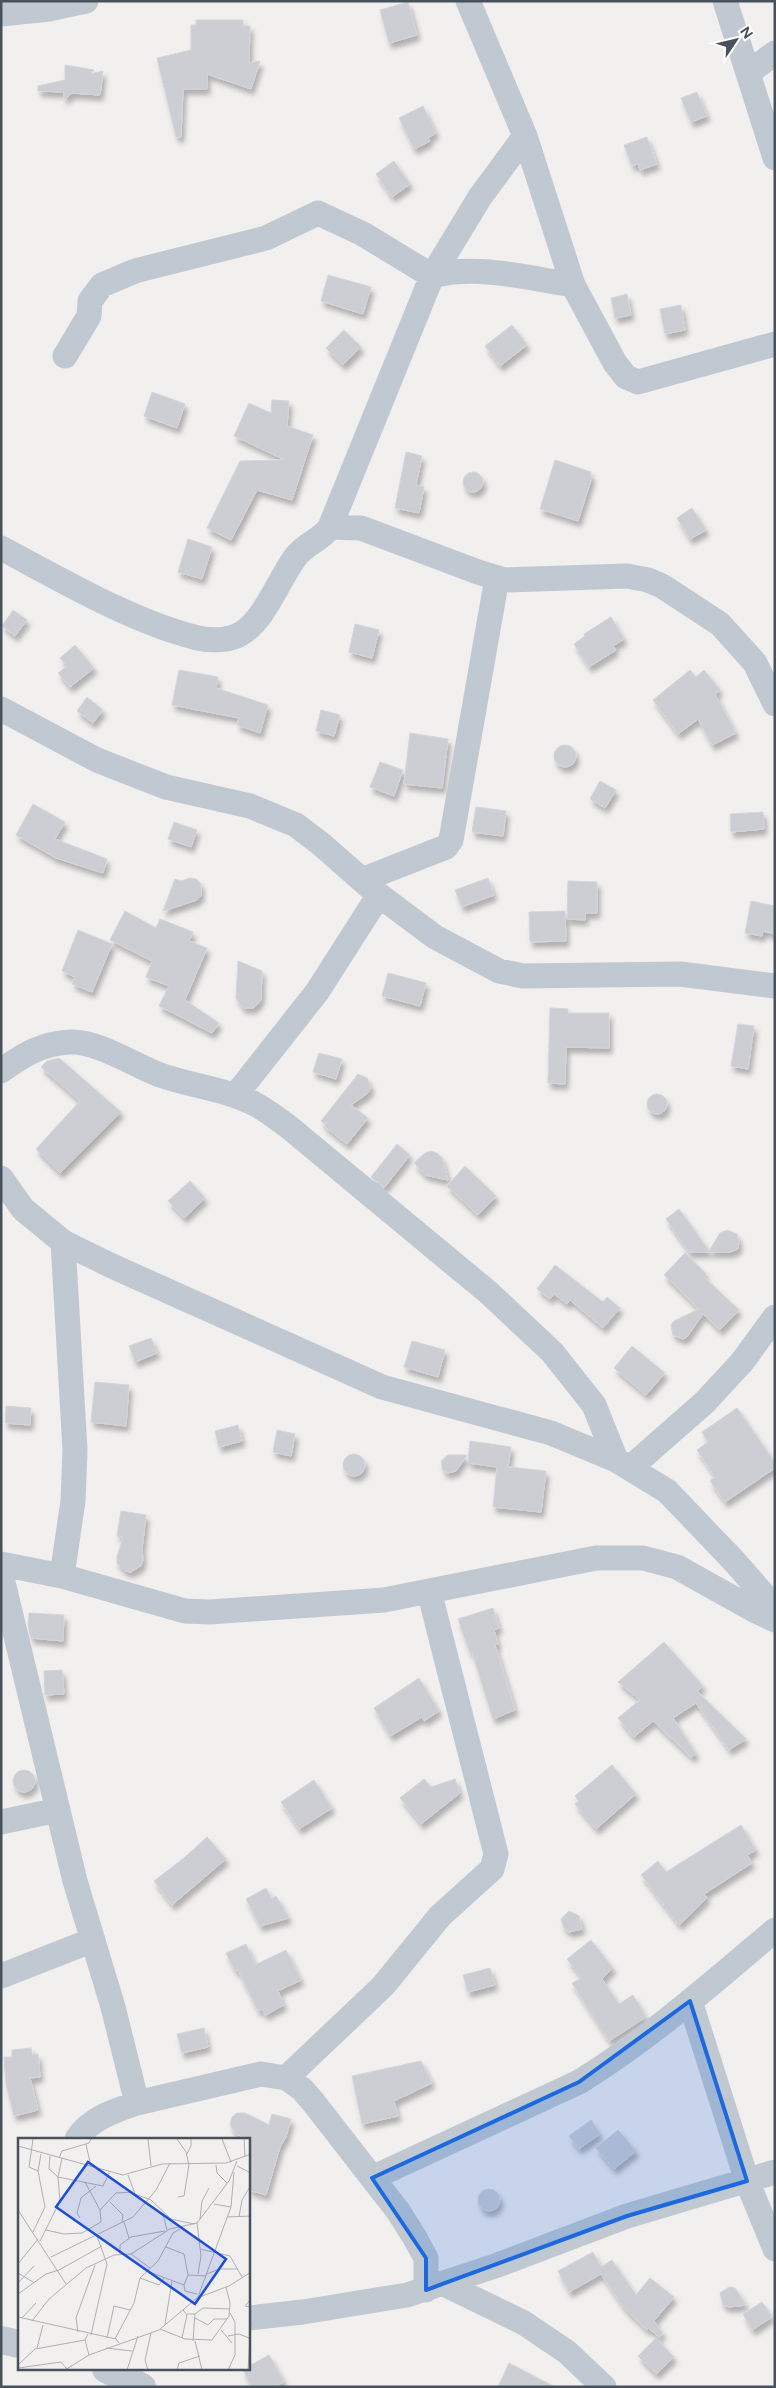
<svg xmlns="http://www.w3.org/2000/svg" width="776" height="2388" font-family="Figtree,sans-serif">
<defs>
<filter id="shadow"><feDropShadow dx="3" dy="5.5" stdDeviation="2.5" flood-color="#0004"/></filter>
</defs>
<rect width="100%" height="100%" fill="#f2efef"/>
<path fill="#ccced4" stroke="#d3d5db" filter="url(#shadow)" d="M408 2 417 35 389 43 380 10Z
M196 20H243V26H250L249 63 260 61 251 89 207 74V89H183L181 137H176L157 58 191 50V25H196Z
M65 65 94 70 90 74 103 71 100 95 72 93 64 100V92L38 91V86L65 80Z
M697 92 707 116 691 122 681 98Z
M423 106 436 133 428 138 430 141 414 149 399 118Z
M647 137 657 164 640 170 638 164 632 166 624 145Z
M394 161 410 184 392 197 376 174Z
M328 275 371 287 363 314 321 301Z
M627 294 631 315 615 318 611 298Z
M681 305 685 330 665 334 660 309Z
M512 325 527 345 500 366 485 346Z
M344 330 361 347 343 365 326 348Z
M152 392 185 404 177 428 144 416Z
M272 400 289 401 287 426 313 435 292 500 257 490 231 540 207 528 240 461 285 460 234 436 249 403 271 413Z
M406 452 422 456 416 485 424 487 419 513 395 508Z
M555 460 591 472 590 476 592 477 578 521 540 509Z
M463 482a10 10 0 1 1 20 0a10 10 0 1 1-20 0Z
M692 508 706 530 690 539 677 518Z
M188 539 212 547 202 579 178 572Z
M13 610 27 620 15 636 2 626Z
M611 617 624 639 613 646 616 650 589 667 574 644 585 636 584 634Z
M355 624 379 630 372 658 349 652Z
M75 645 94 668 70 687 58 673 67 666 60 658Z
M179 670 218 677 216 688 268 705 260 733 237 725 239 718 172 705Z
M690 670 696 677 704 670 720 690 715 694 736 733 712 745 698 719 678 734 653 700Z
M87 697 103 710 93 723 77 711Z
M321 710 340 715 334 736 316 731Z
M410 733 448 739 442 788 404 784Z
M554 756a11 11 0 1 1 22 0a11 11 0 1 1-22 0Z
M380 762 403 770 394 796 370 787Z
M600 781 616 790 605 808 590 799Z
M33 804 65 822 55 839 107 859 103 873 56 858 16 835Z
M476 807 506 811 503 836 472 832Z
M763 812 764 829 731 832 730 814Z
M174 822 197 830 191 847 168 839Z
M190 878 196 879 201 884V896L197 900 163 911 175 879 181 881Z
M488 878 494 895 462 907 455 890Z
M568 881 597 882V913H585V920L567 919Z
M751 901 775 906V934L763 931 762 936 745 933Z
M125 911 156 928 160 919 193 932 189 941 207 948 185 1000 219 1023 212 1033 159 1006 169 986 146 977 152 961 110 940Z
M565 911 566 941 530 942 529 912Z
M78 930 112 944 92 992 72 984 75 977 62 971Z
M238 961 262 971 261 1000 254 1008H243L236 998Z
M388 973 426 983 420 1006 382 996Z
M550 1008 568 1009V1013H609V1048L566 1047 565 1084 548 1083Z
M738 1024 754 1026 748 1069 731 1066Z
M319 1053 342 1059 336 1079 313 1072Z
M59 1058 121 1112 60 1173 36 1149 80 1101 41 1067 47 1061Z
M358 1074 367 1078 371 1088 368 1093 351 1105 368 1118 347 1144 324 1126 327 1122 324 1124 321 1121Z
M647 1104a10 10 0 1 1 20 0a10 10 0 1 1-20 0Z
M397 1144 410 1155 384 1188 371 1177Z
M431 1151 437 1153 442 1158 448 1180 425 1175 414 1163 425 1153Z
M465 1166 496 1196 478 1215 447 1186Z
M190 1181 205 1198 184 1218 168 1201Z
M679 1209 709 1251 720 1233 727 1230 737 1234 739 1241 738 1249 730 1252H689L666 1219Z
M685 1253 706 1274 704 1277 739 1310 720 1330 703 1314 687 1337 683 1339 673 1335 671 1325 674 1321 699 1309 664 1275Z
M555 1265 603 1302 607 1297 620 1308 603 1328 570 1300 567 1304 554 1294 550 1299 537 1289Z
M151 1338 157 1353 135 1362 129 1346Z
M412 1341 445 1350 438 1377 404 1367Z
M632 1346 665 1373 646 1395 614 1368Z
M95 1382 129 1385 126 1426 91 1422Z
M6 1406 31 1408 30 1425 5 1423Z
M737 1408 775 1463V1468L725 1502 710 1481 715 1477 697 1450 708 1442 702 1432Z
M238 1425 242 1441 219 1447 215 1431Z
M277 1430 295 1434 291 1456 273 1452Z
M470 1441 511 1447 508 1467 546 1471 541 1512 493 1507 497 1467 468 1463Z
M343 1465a11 11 0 1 1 22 0a11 11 0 1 1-22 0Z
M448 1455H467L456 1471 447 1473 443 1470 441 1461Z
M121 1511 146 1515 142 1549 143 1560 141 1566 131 1572 125 1571 117 1563V1557L123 1537 117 1536Z
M493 1608 499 1628 494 1630 498 1644 495 1645 515 1710 493 1719 472 1652 470 1653 458 1619Z
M29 1613 64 1615 63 1641 31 1638 28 1625Z
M664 1642 703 1686 697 1691 746 1739 729 1750 696 1703 673 1718 696 1754 691 1757 653 1721 634 1737 618 1718 640 1700 618 1682Z
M62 1670 64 1694 45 1695 44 1671Z
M419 1678 439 1711 424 1721 422 1717 390 1736 374 1708Z
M612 1765 636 1794 596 1829 575 1804 579 1801 575 1796Z
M13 1781a11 11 0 1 1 22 0a11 11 0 1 1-22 0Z
M424 1779 431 1787 455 1779 460 1793 421 1824 400 1798Z
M314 1780 332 1808 299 1829 281 1802Z
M741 1825 756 1850 747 1855 752 1863 704 1894 707 1898 679 1925 641 1875 658 1861 666 1872Z
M207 1837 226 1859 172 1905 154 1881 184 1858Z
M266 1888 272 1899 276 1896 289 1918 260 1926 246 1899Z
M569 1911 579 1916 582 1929 569 1932 564 1928 561 1919Z
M591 1940 613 1968 602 1979 619 2004 633 1995 646 2017 609 2041 572 1983 582 1978 567 1959Z
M246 1944 255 1965 286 1950 301 1980 278 1991 284 2005 265 2015 262 2009 258 2011 238 1970 235 1971 226 1953Z
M490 1968 495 1985 468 1992 463 1975Z
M204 2028 208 2047 182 2053 177 2034Z
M31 2048 32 2055 38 2054 40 2077 30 2078 38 2110 14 2116 6 2084 4 2057H12V2050Z
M421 2061 432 2083 394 2101 398 2116 362 2124 352 2076Z
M237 2113H245L269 2125 272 2114 291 2119 286 2137 280 2147 266 2195 249 2190V2139L236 2134 230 2125 232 2117Z
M591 2120 600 2134 579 2149 569 2136Z
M618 2130 636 2151 614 2169 596 2148Z
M478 2200a11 11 0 1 1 22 0a11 11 0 1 1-22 0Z
M593 2252 601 2267 612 2260 636 2295 650 2278 674 2297 654 2321 663 2334 659 2337 648 2328 647 2330 624 2308 601 2274 569 2292 558 2271Z
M729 2287 735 2288 746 2305 729 2307 723 2305 720 2293Z
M762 2302 772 2317 752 2330 743 2314Z
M656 2338 674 2357 656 2374 638 2356Z
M269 2355 284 2382 274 2387H252L243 2370 249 2369V2366Z
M509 2363 555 2387H498Z"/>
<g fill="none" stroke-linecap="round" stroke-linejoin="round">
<path stroke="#c0c9d1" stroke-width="25" d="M468 1 525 136 573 285 615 363 626 377 638 382 775 344
M725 1 775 158
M1 14 49 9 86 1
M748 73 775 53
M65 356 89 316 90 301 102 285 135 271 266 238 318 213 363 234 432 276C477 264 528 278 573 285
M330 527 432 276 480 197 525 136
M1 548C60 579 134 623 198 638 211 641 230 641 242 633 264 620 279 580 294 559 304 544 322 540 330 527L361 528 478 572 504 580 627 576 648 580 662 586 720 624 755 663 775 704
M1 709 97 760 166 787 250 806 296 825 321 844 379 895 435 937 499 971 523 976 680 974 775 986
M362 880 446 847 451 840 497 578
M1 1071C23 1055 42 1043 70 1042 98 1041 134 1065 160 1075 191 1086 226 1089 255 1104 268 1111 279 1120 290 1128L489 1293 552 1352 594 1405 616 1460
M235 1096 317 992 379 895
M1 1178 23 1209 63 1242 112 1266 382 1387 551 1433 616 1460 667 1491 734 1561 775 1608
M630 1468 705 1402 742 1362 775 1317
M1 1564 62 1576 185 1611 210 1612 384 1600 596 1558H643L677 1567 756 1611 775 1620
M1 1574 75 1881 113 2007 137 2103C116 2110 89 2119 77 2139
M62 1576 73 1501 75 1450 63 1242
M1 1822 58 1810
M1 1976 93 1940
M690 2001 747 2181 775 2249
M286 2078 383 1986 440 1916 492 1869 496 1854 429 1591
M137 2103 261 2074 286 2078 302 2089 314 2103 398 2211 415 2238 426 2258V2290
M372 2178 579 2082C649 2039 711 1984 775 1930
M444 2284 524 2323 567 2352 604 2387
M249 2318 303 2312 407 2295 495 2266 627 2216 775 2172"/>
<path stroke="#c0c9d1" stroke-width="28" d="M1 2340 19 2344
M106 2369 142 2387"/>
</g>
<path fill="#1c69df" fill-opacity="0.2" stroke="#1c69df" stroke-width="4" stroke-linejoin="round" d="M690 2001 747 2181 627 2216 426 2290V2258L372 2178 579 2082Z"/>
<g transform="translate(18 2138)">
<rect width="232" height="232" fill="#f2efef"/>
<path fill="none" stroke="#aeb0b4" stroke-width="1" d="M15 1 11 29 20 33M130 1 133 28M159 1 168 14 171 27 166 58 160 59M204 1 213 24M226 1 227 19M68 6 73 29M0 8 105 37 144 26 208 25 233 16M169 16 173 8V1M32 18 31 31 40 39 85 48 91 35M41 20 44 13 71 5 73 1M198 27 199 35 209 45M219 28 233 35M110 37 117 56 133 62 153 81 176 86M67 44 82 72M92 64 105 77 104 84M196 66 213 69M0 72 48 146M145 76 149 92M209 79 233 78M221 79 224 62 233 47M62 80 59 75 63 60 78 48M182 81 184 63 191 50M106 84 111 100M179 85 183 118 180 136M28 92 46 96 64 95 83 84 82 72 98 55 115 54M15 94 27 69 20 33 23 16M22 103 42 63 40 39 44 20M148 109 166 116 170 137M182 111 212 118 224 139M102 116V107L113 99 147 93M113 116 132 130M33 119 115 79 138 52 152 25M0 126 20 101M129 133 166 147 167 153 179 156M0 135 15 144M189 136 201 131H220M122 140 141 147 146 140M0 145 16 128M166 147 170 137 188 138M0 156 28 136 41 132 84 108M180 159 213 69 216 34M233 161 227 168 233 169M169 176H177L175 203M177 176 185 170 212 171M0 179 98 201 101 205M4 180 18 165M177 180 190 187 196 181H209M14 183 31 161 68 130 96 117 113 116 152 91 179 85 211 43 219 23M147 186 154 143M142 191 167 201 194 202 211 178 212 165 208 149M203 192 214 205M60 194 58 180 77 127M73 197 89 126 79 98M210 198 221 196 231 200M89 200 96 168 112 172M164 200 169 177 165 172M97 201 116 165 122 140 140 123 155 95 162 91M67 202 71 217M177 203 184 232M19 210 25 187M88 210 114 213M0 227 17 211 67 202 70 196M0 230 43 224 49 231M47 232 71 217 141 192 179 160 211 148 233 134M109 232 120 198M130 232 127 222 133 195M159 232 161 225 182 218M210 232 217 217V184L212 175M230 232 233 184"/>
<path fill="#1d4ed8" fill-opacity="0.15" stroke="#1d4ed8" stroke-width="2.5" d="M70 24 208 121 177 166 38 69Z"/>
<rect width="232" height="232" fill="none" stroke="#47525c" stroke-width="2.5"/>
</g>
<rect width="776" height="2388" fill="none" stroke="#47525c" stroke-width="5"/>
<g transform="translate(736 40) rotate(55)" stroke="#ffffff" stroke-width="4" paint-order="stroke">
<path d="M0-4L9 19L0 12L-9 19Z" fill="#47525c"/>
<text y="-8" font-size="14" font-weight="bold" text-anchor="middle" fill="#47525c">N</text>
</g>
</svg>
